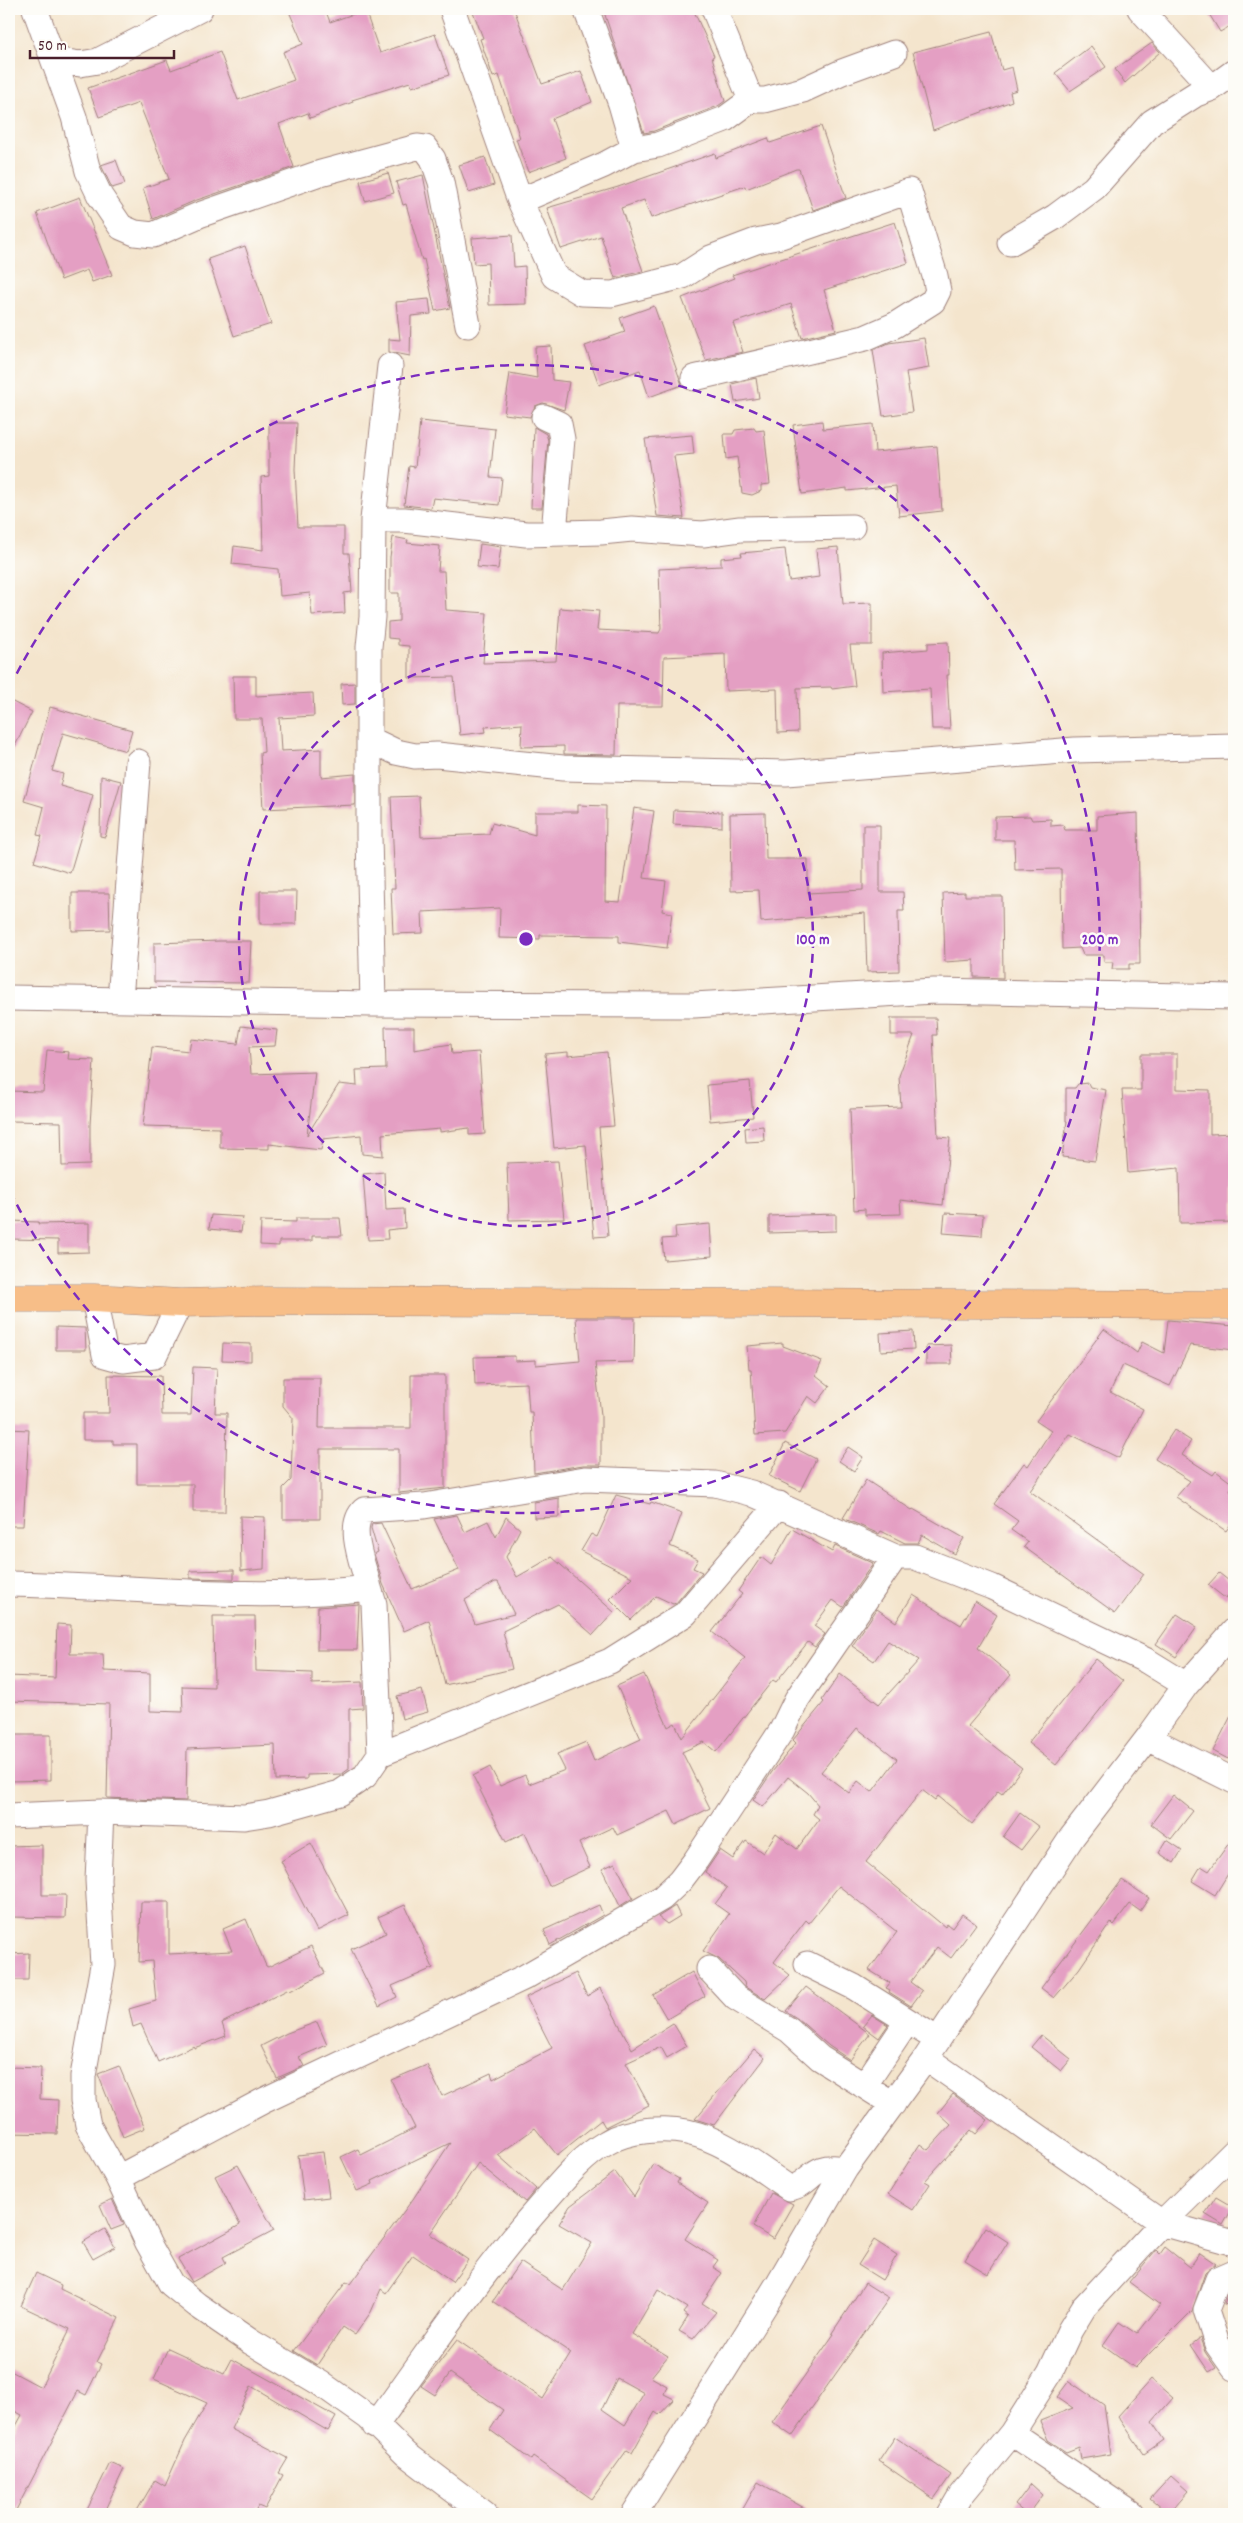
<svg xmlns="http://www.w3.org/2000/svg" width="1243" height="2523" font-family="Dekko,sans-serif">
<rect width="100%" height="100%" fill="#fdfcf7"/>
<filter id="ink" filterUnits="userSpaceOnUse"><feTurbulence type="fractalNoise" baseFrequency=".02" numOctaves="2"/><feDisplacementMap in="SourceGraphic" scale="10" xChannelSelector="R" yChannelSelector="G"/><feConvolveMatrix kernelMatrix="1 2 1 2 8 2 1 2 1" color-interpolation-filters="sRGB"/></filter>
<filter id="wash" filterUnits="userSpaceOnUse"><feTurbulence type="fractalNoise" baseFrequency=".0096" numOctaves="4" result="noise"/><feDisplacementMap in="SourceGraphic" scale="20" xChannelSelector="R" yChannelSelector="G"/><feGaussianBlur stdDeviation="1.12" result="paint"/><feColorMatrix in="noise" values="0 0 0 0 0 0 0 0 0 0 0 0 0 0 0 0 0 1.4 0 .05"/><feComposite in="paint" operator="in"/></filter>
<g filter="url(#wash)">
<rect width="100%" height="100%" fill="#f4e5cd"/>
<g id="blocks">
<path fill="#e49fc3" fill-rule="evenodd" d="M288 9H325L330 22 365 10 380 53 435 34 449 75 412 87 410 82 352 100 353 102 310 118 308 113 279 124 294 167 194 201 153 219 143 188 169 179 139 103 99 117 88 88 167 60 171 70 220 52 238 100 294 80 283 52 303 44Z
M472 9H514L542 84 581 71 592 102 552 119 566 158 528 172 516 139 520 138 499 75 493 77 480 39 483 38Z
M603 9H693L714 56 712 57 725 101 718 106 654 131 644 133Z
M1206 9H1234V24L1220 32Z
M991 32 1002 70 1012 67 1017 90 1010 92 1012 101 933 130 913 52Z
M1152 43 1160 52 1125 83 1115 69Z
M1091 46 1106 67 1070 91 1055 73Z
M821 126 846 198 813 210 799 169H796L746 189 745 186 651 218 644 200 621 208 643 271 615 278 601 236 561 249 547 208 618 187 715 153 716 158 768 138 770 143Z
M485 157 494 185 469 193 459 165Z
M116 160 125 184 112 188 101 165Z
M388 173 394 193 365 201 360 181Z
M423 175 450 308 435 311 424 259 422 260 406 204 403 205 396 182Z
M80 197 112 275 92 282 87 270 61 280 37 213Z
M895 222 908 263 824 290 836 330 802 338 791 304 733 323 743 352 706 360 682 298 734 278 732 275Z
M512 235 514 267 525 266 526 304 489 305 488 263 474 264 472 238Z
M245 246 271 324 234 336 208 259Z
M429 299 431 314 411 316 410 356 389 352V339L400 340 396 302Z
M654 306 682 385 649 397 640 370 599 385 585 346 625 332 620 318Z
M924 338 929 368 906 372 912 412 883 416 873 350 889 343Z
M551 346 552 380 569 382 564 410 543 403 535 406 530 417 504 414 510 373 537 378 535 347Z
M756 378 759 398 735 402 732 384Z
M420 421 495 429 490 477 502 478 499 505 433 498 431 508 404 505 409 466 415 467Z
M822 421 823 429 873 424 875 452 937 446 942 511 899 516 896 486 847 491V488L802 494 793 425Z
M269 423H297L295 469 298 527H344V553H349L352 592 344 593 345 613 312 615 310 593 280 596 278 569 232 564 234 546 263 550 261 477 269 476Z
M534 427 546 434 548 440 542 508H531Z
M754 428 756 431 764 430 770 484 761 485V491L752 495 742 493 737 457 726 459 724 434H733L735 430Z
M692 435 694 454 674 456 684 518 657 516 645 439Z
M393 537 408 540 407 543 440 546 438 571H444L446 610 487 613 483 663 556 661 560 608 599 611 597 630 659 633 661 629 659 569 721 566V558L742 556 741 553 785 549 789 581 819 577 816 549 838 547 843 604 872 603V645H850L855 686 832 689 831 687 797 688 798 732 778 733 777 689 726 691 725 654 664 657 663 706H617L616 755 564 754V746L521 747 522 724 485 727 486 732 460 735 454 677 409 678V646L398 645V639L388 638V622L399 621V593H390V557Z
M480 544 501 547 498 569 477 567Z
M948 642 949 675H947L950 729H932L930 689 883 692 882 653 928 649V643Z
M233 676H256V696L313 693 314 716 279 718 281 751 321 749V777L355 774V805L263 809 260 753 264 752 262 719H234Z
M355 683V704L342 705 341 684Z
M9 700 32 712 9 758Z
M50 707 132 730 126 751 63 733 52 771 63 774 60 786 93 795 70 873 34 862 42 836 37 835 44 807 24 801Z
M101 776 121 781 105 837 100 836Z
M419 796 421 837 489 834 492 823 535 835V812H578V805L606 806 605 901 620 902 634 808 654 811 644 878 666 881 662 911 672 913 667 948 619 942V936L540 935V939L499 938 500 908 422 912 423 933 393 934 391 888H395L391 797Z
M674 810 722 812V827L673 824Z
M765 813 766 859H808V893L863 890V825H880V892H903L904 911H898L899 971 867 972 865 913 761 922 759 890 731 891 730 814Z
M1138 813 1140 964H1129V969H1112L1113 962H1104V955H1083L1080 948 1062 949 1061 869 1015 870 1014 840H995V817L1030 816 1032 820 1051 819V826L1063 825 1065 830H1097V816Z
M260 891H297L296 924H260Z
M965 892V896H1002L1003 978 974 977V960L945 962 943 893Z
M72 893H109L110 930 72 931Z
M220 941H251L249 983 154 982V943Z
M891 1018H936L937 1035H933L938 1137 950 1138 943 1205 900 1200 901 1214 865 1215V1209L854 1210 850 1109 901 1107 899 1076 914 1035H891Z
M241 1026 277 1030 275 1046 249 1047 251 1074 315 1072 307 1135 339 1084 357 1086 356 1070 386 1069 385 1027H414V1050L451 1044 452 1054 479 1052 485 1134 469 1135V1128L440 1132V1129L382 1134 383 1156 362 1154 361 1135 323 1139 321 1150 269 1144V1149L220 1148V1128L143 1126 152 1047 189 1051 191 1039 238 1044Z
M47 1050 69 1052 68 1059 94 1060 90 1125V1165L62 1166 61 1122 9 1121V1091L43 1092Z
M568 1052V1056L607 1052 614 1126 599 1127 608 1236 594 1237 586 1145 554 1148 545 1054Z
M1141 1054H1177V1089L1210 1090V1134L1234 1133V1222L1180 1223 1179 1168 1128 1173 1122 1090H1141Z
M750 1081 753 1117 710 1121 707 1085Z
M1088 1083 1090 1087 1106 1090 1095 1161 1062 1157 1067 1121H1066V1088H1075L1078 1084Z
M763 1126 764 1141 746 1142 745 1128Z
M558 1161 564 1219 509 1220 507 1163Z
M384 1172 386 1210 404 1209 405 1228 387 1230 388 1239 368 1240 363 1174Z
M945 1213 983 1215 982 1236 943 1233Z
M836 1214V1231L769 1233V1216Z
M211 1215 243 1217 241 1232 209 1229Z
M296 1218H340L342 1236H312V1241H279V1246L260 1245 261 1221 296 1222Z
M10 1221 39 1222 38 1224 89 1223V1252L58 1253V1240L9 1239Z
M710 1224 712 1256 664 1260 662 1239 676 1238 675 1227Z
M576 1318H635L634 1362 595 1363 601 1415V1465H583L534 1473 532 1412H529L527 1383 475 1385 474 1357 515 1356V1361L536 1360V1365L580 1361Z
M1168 1320 1234 1326V1350L1190 1345 1170 1386 1123 1365 1110 1392 1143 1409 1119 1458 1070 1434 1030 1491 1144 1574 1115 1613 1024 1547 1028 1542 1011 1530 1018 1521 994 1504 1024 1463 1028 1466 1051 1431 1036 1421 1104 1329 1137 1353 1142 1342 1164 1353Z
M56 1327 85 1328 86 1350H56Z
M913 1331 914 1349 881 1351 880 1333Z
M223 1343 251 1344V1361L222 1360Z
M783 1343V1346L822 1361 816 1375 830 1386 817 1403 808 1396 785 1433 755 1435 751 1369H749L747 1346Z
M951 1345 952 1364H926V1346Z
M193 1367 217 1368 215 1413H227L225 1512H193V1484H137V1444H113V1440H83V1413H109L108 1375 161 1376 162 1415H191Z
M411 1375H445V1488L399 1493V1449H320V1519H283V1488L291 1480 293 1418 283 1406V1378H320L319 1428H411Z
M9 1429 29 1430 23 1526H9Z
M1174 1430 1191 1441 1182 1455 1213 1475 1216 1471 1233 1484 1230 1490 1234 1494V1519L1226 1531 1176 1497 1190 1481 1155 1459Z
M785 1443 816 1459 800 1491 769 1476Z
M848 1447 863 1457 854 1471 839 1461Z
M866 1480 912 1510 913 1509 964 1538 955 1554 922 1535 918 1543H905L881 1531 879 1534 843 1518Z
M616 1495 650 1504 651 1502 682 1513 670 1546 698 1559 693 1568 702 1572 676 1603 673 1604 656 1596 631 1620 610 1599 632 1577 581 1551 591 1534 597 1537Z
M559 1498V1517L534 1518V1502Z
M457 1515 465 1532 488 1521 496 1537 506 1517 520 1529 506 1557 517 1577 552 1557 614 1612 593 1635 558 1604 503 1631 512 1669 445 1685 429 1620 404 1631 383 1584 374 1554 378 1552 371 1528 372 1524 381 1523 412 1589 459 1570 434 1519ZM495 1582H498L514 1614 475 1624 465 1600Z
M240 1516 265 1517 264 1569 241 1571Z
M792 1529 832 1552 835 1546 873 1563 843 1607 833 1600 814 1626 825 1634 815 1647 808 1642 776 1682 773 1680 716 1752 704 1742 682 1752 710 1808 676 1825 669 1811 617 1835 613 1827 579 1843 590 1867 549 1886 525 1833 506 1842 473 1776 490 1767 500 1786 525 1775 529 1784 565 1770 557 1754 586 1742 594 1761 641 1739 617 1686 644 1674 668 1727 675 1723 682 1738 745 1658 712 1632 742 1594 738 1591 761 1557 771 1565Z
M234 1570V1579L190 1578V1571Z
M1219 1573 1234 1585 1226 1599 1208 1585Z
M913 1595 961 1625 975 1601 997 1615 978 1648 1011 1675 968 1726 1022 1768 1002 1794 998 1791 972 1824 938 1796 935 1800 922 1790 866 1862 945 1927 947 1924 952 1928 962 1914 976 1924 951 1958 937 1947 910 1982 922 1991 911 2006 889 1992 890 1990 886 1988 890 1983 869 1970 897 1932 839 1886 809 1923 806 1920 774 1962 790 1975 765 1999 745 1987 744 1982 719 1959 703 1951 729 1914 715 1904 727 1888 705 1872 720 1850 733 1859 746 1841 763 1853 776 1833 797 1849 819 1819 813 1814 818 1805 808 1793 788 1777 763 1807 753 1800 772 1772 796 1743 793 1740 824 1702 822 1700 840 1674 879 1704 919 1660 888 1641 874 1661 852 1646 877 1609 896 1622ZM857 1728 897 1759 872 1792 858 1781 849 1793 821 1772Z
M359 1604 357 1650H317L318 1607Z
M1177 1614 1197 1627 1176 1657 1156 1644Z
M213 1616H255L256 1671 312 1673V1684L362 1682 363 1708 349 1709V1769L342 1774 307 1775V1779L276 1780 275 1745 187 1749 186 1801 107 1798 109 1704 9 1701V1676L55 1678 57 1624 71 1625 70 1654H103L104 1671 150 1673V1711L183 1712 182 1686 214 1687Z
M1096 1659 1123 1681 1056 1765 1028 1743Z
M422 1690 428 1712 402 1719 397 1696Z
M1234 1710V1747L1228 1759 1213 1751Z
M10 1735H51V1780L10 1781Z
M1173 1795 1193 1811 1171 1839 1151 1824Z
M1020 1813 1039 1827 1021 1850 1003 1837Z
M1234 1836V1864L1215 1895 1192 1881 1201 1866 1209 1871Z
M1167 1840 1182 1850 1174 1863 1159 1853Z
M311 1843 349 1915 317 1931 281 1861Z
M42 1845V1895H66L65 1918 9 1917V1846Z
M615 1863 633 1898 620 1906 602 1869Z
M1122 1880 1149 1898 1140 1911 1130 1904 1114 1925 1111 1922 1079 1969 1054 1998 1041 1988Z
M141 1902H169V1954L232 1951 223 1929 246 1919 266 1966 268 1967 311 1946 325 1973 290 1991 289 1989 222 2023 226 2036 194 2048V2046L158 2062 141 2024 133 2027 129 2009 156 2001 152 1961 139 1962Z
M405 1905 433 1968 392 1986 397 1997 379 2006 351 1949 386 1933 378 1917Z
M599 1905 603 1915 550 1945 544 1930Z
M675 1906 680 1916 667 1924 658 1917Z
M29 1953 28 1980H9V1954Z
M692 1972 705 1996 667 2019 653 1995Z
M576 1973 587 1996 600 1988 632 2049 673 2023 687 2046 667 2058 661 2047 626 2063 649 2105 605 2127 601 2120 557 2155 535 2128 498 2155 536 2189 525 2202 478 2163 430 2234 468 2260 452 2282 413 2255 386 2293 381 2289 371 2312 355 2335 343 2327 317 2365 294 2351 346 2282 350 2284 413 2199 450 2143 372 2181 373 2184 357 2191 341 2157 358 2149 361 2155 415 2128 391 2080 427 2065 442 2096 491 2073 493 2079 552 2048 526 1997Z
M806 1987 870 2034 850 2060 829 2046 798 2019 786 2011Z
M872 2015 888 2025 879 2038 863 2026Z
M317 2022 327 2045 299 2057 304 2066 277 2078 261 2046 287 2033Z
M1041 2035 1071 2059 1061 2071 1031 2047Z
M754 2049 765 2058 714 2125 695 2119Z
M119 2066 145 2128 123 2137 98 2074Z
M9 2067 41 2068 40 2099 58 2100 57 2134 9 2133Z
M953 2094 988 2120 976 2134 971 2130 925 2181 930 2184 913 2210 888 2194 920 2144 928 2150 951 2125 938 2113Z
M323 2152 329 2197 304 2200 298 2155Z
M653 2164 679 2179 677 2183 708 2203 685 2239 718 2260 713 2267 722 2273 702 2303 716 2312 693 2339 679 2331 688 2317 683 2313 687 2308 658 2290 632 2334 668 2356 651 2377 667 2386 664 2394 674 2399 659 2415 655 2412 632 2453 627 2450 592 2499 533 2457 531 2460 490 2430 503 2410 450 2373 435 2395 421 2386 457 2340 543 2399 571 2353 493 2301 520 2262 563 2290 592 2243 559 2224 570 2206 615 2172 634 2197ZM617 2378 644 2393 625 2425 602 2409Z
M238 2165 274 2230 223 2257 226 2263 192 2282 178 2259 240 2225 215 2176Z
M771 2193 793 2204 773 2239 753 2227Z
M1216 2197 1233 2207 1223 2225 1205 2214Z
M112 2199 124 2225 111 2230 100 2205Z
M985 2227 1008 2242 988 2274 965 2260Z
M105 2229 115 2247 93 2259 83 2242Z
M874 2240 897 2255 882 2280 858 2265Z
M1165 2247 1190 2267 1200 2253 1216 2264 1205 2273 1192 2311 1135 2368 1103 2345 1119 2322 1137 2334 1160 2305 1129 2282 1156 2250 1160 2254Z
M36 2273 61 2285 60 2289 119 2318 97 2362 101 2364 86 2395 78 2391 14 2514H9V2439L22 2415 9 2408V2370L41 2387 70 2329 21 2306Z
M865 2283 889 2298 792 2436 772 2422 834 2334 832 2333Z
M1234 2288V2307L1224 2304 1229 2290Z
M1200 2338 1205 2352 1216 2368 1209 2372 1191 2345Z
M168 2348 224 2374 232 2359 336 2417 328 2431 251 2386 231 2429 288 2458 279 2473 283 2475 265 2509 258 2506 253 2514H135L155 2480 165 2486 185 2441 207 2403 154 2379Z
M1151 2379 1173 2398 1152 2422 1164 2440 1144 2454 1118 2416Z
M1069 2381 1104 2405 1111 2454 1081 2459 1079 2447 1066 2452 1048 2440 1040 2421 1073 2408 1057 2397Z
M895 2437 951 2475 934 2499 879 2461Z
M110 2463 124 2469 103 2514H85Z
M1171 2476 1188 2491 1168 2514 1150 2499Z
M758 2482 815 2514H740Z
M1031 2484 1043 2495 1029 2514H1026L1015 2505Z"/>
</g>
</g>
<g filter="url(#ink)">
<use href="#blocks" fill-opacity="0" stroke="#9f827c" stroke-width="1"/>
<g fill="none" stroke-linecap="round" stroke-linejoin="round">
<g stroke="#9f827c" stroke-width="27">
<path id="minor" d="M35 9 74 117 88 171 100 196 121 227 135 233 153 235 199 215 317 174 417 147 425 148 433 159 441 182 468 325
M452 9 520 201 554 276 582 293 612 294 683 276 711 258 756 241 781 236 909 191 935 276 938 291 933 301 895 325 865 338 694 378
M586 9 621 104 634 149
M714 9 751 100
M1140 9 1212 88
M55 60 80 64 98 61 200 9
M520 201 604 165 634 149 658 145 725 119 751 100H765L803 90 842 72 894 53
M1010 243 1055 217 1094 188 1152 122 1196 94 1212 88 1234 72
M544 417 559 424 562 439 554 533
M373 520 390 366
M371 740 396 752 415 756 437 755 563 768 786 773 1075 750 1234 746
M9 998 373 1004 694 1005 934 991 1234 997
M120 1000 138 762
M373 1004 369 836V647L372 617 373 520H404L526 534 601 532 632 529 703 534 740 529 852 527
M94 1298 105 1355 123 1360 154 1356 180 1303
M9 1584C129 1586 249 1602 369 1588 364 1566 346 1527 364 1510L424 1506 585 1479 715 1484 751 1493 895 1557
M1148 1738 1234 1781
M380 1754 610 1661 685 1614 779 1504
M101 1812 98 1880 103 1965 83 2076V2100L88 2125 118 2178 148 2243 171 2284 197 2305 251 2342 320 2383 368 2417 406 2454 485 2514
M9 1816 101 1812 244 1817 269 1813 340 1793 365 1776 380 1754 374 1604 369 1588
M807 1964 854 1987 938 2040
M709 1969 736 1998 789 2030 820 2058 893 2104
M926 2058 1162 2223 1234 2243
M864 2086 907 2022
M118 2178 263 2101 525 1977 662 1898 680 1881 696 1860 782 1730 797 1699 895 1557H915L992 1587 1147 1661 1186 1685
M1234 2272 1218 2279 1206 2310 1217 2344 1234 2368
M375 2426C429 2352 480 2274 541 2205 561 2183 579 2159 606 2143 626 2130 664 2127 687 2132 725 2140 757 2167 789 2188 814 2184 809 2162 845 2169
M1012 2433 1132 2514
M634 2514 778 2284 845 2169 926 2058 1072 1837 1148 1738 1186 1685 1234 1631
M950 2514 961 2495 1012 2433 1050 2373 1070 2330 1084 2307 1162 2223 1234 2152"/>
</g>
<g stroke="#9f827c" stroke-width="29">
<path id="major" d="M9 1298H94L180 1303 266 1301 1234 1305"/>
</g>
<use href="#minor" stroke="#fff" stroke-width="25"/>
<use href="#major" stroke="#f7be88" stroke-width="28"/>
</g>
</g>
<g fill="none" stroke="#7b2cbf" stroke-width="2.5" stroke-dasharray="9 6">
<circle cx="526" cy="939" r="287"/>
<path d="M10 687A574 574 0 1 1 10 1191"/>
</g>
<circle cx="526" cy="939" r="8" fill="#7b2cbf" stroke="#fdfcf7" stroke-width="2.5"/>
<g font-size="15" text-anchor="middle" font-weight="bold" fill="#7b2cbf" stroke="#fdfcf7" stroke-width="5" stroke-linejoin="round" paint-order="stroke">
<text x="813" y="944">100 m</text>
<text x="1100" y="944">200 m</text>
</g>
<rect width="1243" height="2523" fill="none" stroke="#fdfcf7" stroke-width="30"/>
<path d="M30 50v8h144v-8" fill="none" stroke="#4a1f2b" stroke-width="2.5"/>
<text x="38" y="50" font-size="15" fill="#4a1f2b" stroke="#fdfcf7" stroke-width="4" paint-order="stroke">50 m</text>
</svg>
